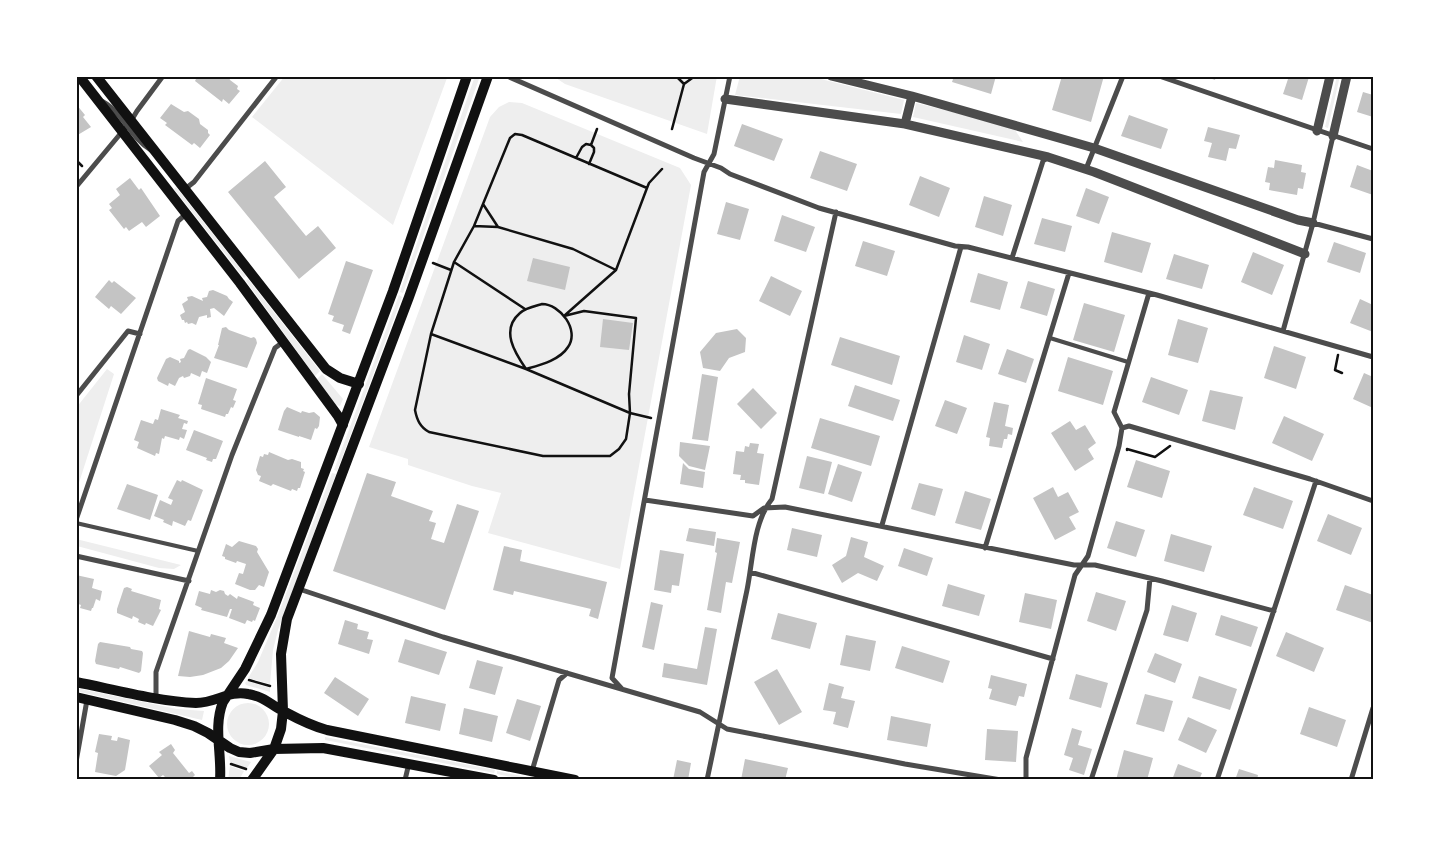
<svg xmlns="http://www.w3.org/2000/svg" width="1449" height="856" font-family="Spectral,serif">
<rect width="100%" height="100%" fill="#fff"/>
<path fill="#eee" d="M285 76H446L447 78 393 225 252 117Z
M475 76H480L403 293 400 292Z
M553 76H717L707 134 565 84Z
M740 76H809L904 100 901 114 735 95Z
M1337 76H1340L1328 128 1325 127Z
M509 102 522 103 680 168 691 185 620 569 488 533 501 493 472 486 408 465V459L369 447 490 117 499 107Z
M916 103 1013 127 1023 142 913 117Z
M176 187 246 276 244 278 174 189Z
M248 279 320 371 315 376 246 281Z
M399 295 402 297 337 471 334 470Z
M107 369 114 374 76 492V408Z
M322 374 343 399 340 406 336 405 317 379Z
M332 473 336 474 278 630 273 650 270 684 248 678 258 662 278 615Z
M76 539 181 565 174 569 159 568 77 546Z
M247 681 270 688V692L246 685 245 683Z
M76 688 177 709 204 711 202 720 76 691Z
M227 724a21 21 0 1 1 42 0a21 21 0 1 1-42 0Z
M325 737 495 770 494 773 325 740Z
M229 756 251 762 247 768 230 762Z
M230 766 244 771 239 780H228Z
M497 771 541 780H526L497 774Z"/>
<path fill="#c4c4c4" d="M193 76H229L230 80 238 86 237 89 240 91 229 104 223 99 222 102 195 81 196 79Z
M954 76H996L991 94 952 82Z
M1062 76H1104L1091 122 1052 110Z
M1204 76H1216L1215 80Z
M1289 76 1309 77 1302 100 1283 94Z
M1363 92 1373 95V117L1357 112Z
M76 104 85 115 83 117 91 127 76 136Z
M171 104 184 112 188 111 199 119 200 124 208 130V133L210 135 200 148 194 143 192 145 165 125 167 123 160 118Z
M1129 115 1168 129 1161 149 1121 136Z
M742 124 783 139 774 161 734 146Z
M1208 127 1240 135 1236 149 1229 148 1226 161 1208 157 1212 143 1204 141Z
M820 151 857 164 847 191 810 178Z
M1275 160 1302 165 1301 172 1306 173 1303 189 1298 188 1297 195 1269 190 1270 183 1265 182 1268 167 1274 168Z
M265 161 286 187 274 197 306 236 318 226 336 248 299 279 228 192Z
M1357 165 1373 171V195L1350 187Z
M920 176 950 188 939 217 909 205Z
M130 178 139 190 141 188 160 216 146 227 142 222 129 231 126 227 124 229 109 210 112 208 109 204 120 195 116 189Z
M1086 188 1109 197 1099 224 1076 216Z
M984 196 1012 205 1003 236 975 227Z
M726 202 749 209 740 240 717 234Z
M782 215 815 227 806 252 774 241Z
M1042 218 1072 226 1065 252 1034 244Z
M1112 232 1151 243 1142 273 1104 262Z
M863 241 895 251 887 276 855 266Z
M1334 242 1366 253 1360 273 1327 262Z
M1253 252 1284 265 1272 295 1241 282Z
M1174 254 1209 265 1202 289 1166 279Z
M533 258 570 267 565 290 527 281Z
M346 261 373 270 350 334 342 331 344 325 332 321 334 316 328 314Z
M978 273 1008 282 1000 310 970 302Z
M771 276 802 291 790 316 759 301Z
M109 280 112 283 114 281 136 298 121 314 111 306 109 309 95 297Z
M1028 281 1055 289 1047 316 1020 308Z
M213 290 227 296 229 299 233 302 224 316 214 308 210 309 211 317 207 318V315L199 317 196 325 192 323 188 324 187 322 185 323 184 320H182L180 315 185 312 182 304 188 300 187 297 192 296 203 301 202 298 207 297 209 291Z
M1360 299 1373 305V332L1350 323Z
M1084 303 1125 315 1114 352 1073 340Z
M603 319 633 323 629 350 600 347Z
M1178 319 1208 328 1198 363 1168 355Z
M226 327 229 330 251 338 254 337 256 339 257 343 247 368 214 358 219 345H218L222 328Z
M737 329 746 338 745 352 729 358 720 371 703 368 700 352 716 333Z
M964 335 990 344 982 370 956 362Z
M840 337 900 356 892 385 831 365Z
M1274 346 1306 357 1296 389 1264 378Z
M190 349 206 357 211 362 207 373 202 371 200 377 191 373 190 376 184 378 183 376 179 378 175 386 169 383 168 386 158 381 157 378 166 359 170 357 179 361V363L181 362 180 359 184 358 188 350Z
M1007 349 1034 359 1026 383 998 374Z
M1068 357 1113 371 1103 405 1058 391Z
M1364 373 1373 377V408L1353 399Z
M702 374 718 377 708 441 692 439Z
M1151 377 1188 390 1179 415 1142 402Z
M206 378 237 389 233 400 236 401 233 408 231 407 228 414H226L225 417 201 409 202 405 198 404Z
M855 385 900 400 893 421 848 406Z
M753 388 777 413 761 429 737 404Z
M1210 390 1243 397 1235 430 1202 421Z
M945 400 967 408 957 434 935 426Z
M994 402 1009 405 1005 426 1013 428 1012 435 1008 434 1007 439H1004L1002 448 989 446 990 438 986 437Z
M287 407 301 413 302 411 309 413 314 412 320 417 319 426 317 429 315 428 311 440 299 436V437L278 430 284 411Z
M161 409 180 415 178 418 188 421 187 424 184 423 182 429 187 430 184 439 180 437 179 440 165 436 164 439 162 438 159 454 156 453 155 456 137 448 139 442 134 440 141 420 153 424 155 419 158 420Z
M1284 416 1324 434 1312 461 1272 443Z
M820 418 880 436 871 466 811 448Z
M1070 421 1076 430 1085 425 1096 443 1088 449 1094 459 1075 471 1051 433Z
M194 430 223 441 216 459H213L212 462 206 460 207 458 186 450Z
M680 442 710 446 705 470 689 466 679 456Z
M750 443 759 444 757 453 764 454 759 485 745 483V480H740L741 475 733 474 736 451 744 452 745 446 749 447Z
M269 452 288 460 292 459 301 462V468L304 469 303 471 305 472 300 488H298L297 491 292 489 291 491 273 484 271 486 259 481 261 476 258 475 256 470 260 456 263 457 264 454 268 455Z
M807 456 832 462 824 494 799 488Z
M1136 460 1170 471 1162 498 1127 487Z
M683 463 689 469 705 472 703 488 680 484Z
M838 464 862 472 852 502 828 494Z
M367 473 396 482 391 496 433 511 429 521 436 523 431 539 444 543 457 504 479 511 445 610 333 571Z
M177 480 181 482 182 480 203 490 191 521 188 520 185 526 173 521 172 526 163 522 164 520 154 516 160 500 171 505 173 500 168 498Z
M919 483 943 489 935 516 911 509Z
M127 484 158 495 150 520 117 509Z
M1053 487 1058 497 1068 492 1079 512 1069 517 1076 529 1055 540 1033 498Z
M1254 487 1293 501 1283 529 1243 515Z
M965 491 991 499 981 530 955 523Z
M1328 514 1362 528 1351 555 1317 541Z
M1116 521 1145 530 1136 557 1107 548Z
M689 528 716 532 714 546 686 541Z
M792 528 822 535 817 557 787 550Z
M1171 534 1212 546 1204 572 1164 561Z
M851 537 868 542 864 557 884 566 877 581 858 573 842 583 832 565 846 556Z
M717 538 740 542 732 583 726 582 721 613 707 610 717 553 715 552Z
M239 541 256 546 258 549 257 552 269 572 264 587 259 585 255 590H250L235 584 239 573 243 574 246 564 237 561 236 563 225 559V557L222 556 226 544 232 547Z
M504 546 522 550 520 561 607 582 598 619 589 616 591 609 514 591 513 595 493 590Z
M904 548 933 558 927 576 898 566Z
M660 550 684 554 679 586 672 585 671 593 654 590Z
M76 575 94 579 92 588 102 591 100 601 96 599 93 608H92L91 611 80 608 81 605 76 603Z
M948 584 985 595 979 616 942 606Z
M1345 585 1373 595V623L1336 610Z
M127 587 132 589 131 591 161 600 159 609 161 610 153 626 146 623 145 625 138 622 139 619 133 616 132 619 117 613V609L124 588Z
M211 590 216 592 220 590 224 591 225 594 228 596 230 594 237 599 238 596 254 602 253 605 260 608 255 621 253 620 252 622 247 620 245 624 229 618 232 609H230L227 617 201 610 202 608 195 605 199 591 210 594Z
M1096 592 1126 601 1116 631 1087 621Z
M1025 593 1057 600 1051 629 1019 622Z
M651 602 663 605 654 650 642 647Z
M1172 605 1197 613 1188 642 1163 635Z
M778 613 817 623 810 649 771 639Z
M1221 615 1258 627 1251 647 1215 635Z
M345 620 358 624 357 629 369 632 367 639 373 640 369 654 338 644Z
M705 627 717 629 707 685 662 677 664 663 697 669Z
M189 631 210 637 211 634 226 638 224 643 238 648 229 661 221 668 203 675 190 677 178 676Z
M1286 632 1324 648 1314 672 1276 656Z
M846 635 876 641 870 671 840 665Z
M405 639 447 652 439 675 398 662Z
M100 642 130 647 131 649 142 651 143 653 141 671 139 673 120 667 119 669 96 664 95 661 98 644Z
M902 646 950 661 943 683 895 668Z
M1155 653 1182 664 1175 683 1147 672Z
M477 660 503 667 495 695 469 688Z
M777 669 802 712 779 725 754 682Z
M1076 674 1108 683 1101 708 1069 699Z
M991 675 1027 684 1024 697 1019 696 1016 706 989 699 992 689 988 688Z
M1199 676 1237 689 1230 710 1192 698Z
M335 677 369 699 358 716 324 693Z
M829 683 844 687 841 698 855 701 848 728 833 724 836 712 823 710Z
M1145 694 1173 701 1164 732 1136 724Z
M411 696 446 704 440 731 405 723Z
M517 699 541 706 530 741 506 733Z
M1309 707 1346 720 1337 747 1300 734Z
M464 708 498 716 492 742 459 734Z
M891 716 931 724 927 747 887 740Z
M1188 717 1217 730 1206 753 1178 740Z
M1072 728 1082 731 1078 745 1092 749 1084 775 1069 770 1073 758 1064 755Z
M987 729 1018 731 1016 762 985 760Z
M99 734 112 736 111 740 117 741 118 737 130 740 125 770 116 776 95 772 98 753 95 752Z
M171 744 175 750 173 753 189 773 192 771 195 775 191 779 193 780H162L165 777 163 775 159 778 149 766 162 755 159 752Z
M1124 750 1153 758 1147 780H1116Z
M745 759 788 768 785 780H741Z
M677 760 691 763 688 780H673Z
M1178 764 1202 773 1199 780H1172Z
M1239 769 1258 775 1257 780H1235Z"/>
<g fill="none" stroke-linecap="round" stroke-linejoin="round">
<path stroke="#111" stroke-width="2.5" d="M676 76 684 84
M672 129 684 84 695 76
M515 134 522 135 647 188 616 270 564 316 584 311 636 318 629 394 630 413 626 439 619 449 610 456H543L429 432C420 427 417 420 415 410L431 334 454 262 474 226 510 138Z
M576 158 582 147 586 144 591 145
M76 160 82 166
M589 164 594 152V148L591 145 597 129
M647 188 649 183 662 169
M483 204 498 227 573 249 616 270
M474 226 498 227
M454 262 525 309
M433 263 451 270
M542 304C560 304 580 330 568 347 560 360 540 365 526 369 515 353 500 330 520 313 525 308 535 306 542 304Z
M431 334 526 369 630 413 651 418
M1338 355 1335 370 1342 373
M1127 450V449L1155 457 1170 446
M249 680 270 686
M231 764 246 769"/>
<path stroke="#4c4c4c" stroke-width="4" d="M1050 338 1128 362
M76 523 198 551"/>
<path stroke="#4c4c4c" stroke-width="5" d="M507 76 694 158 721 168 730 174 819 208 955 246 968 247 1157 295 1373 357
M1159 76 1373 149
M99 100C121 108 130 138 151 150
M1086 169 1123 76
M76 187 131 121 137 111 163 76
M185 189 194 182 277 76
M1313 223 1373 239
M1012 258 1043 161 1048 157
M1283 331 1313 223 1333 136
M76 396 128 331 140 334
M1122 428 1129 426 1310 479 1373 501
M645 500 753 516 764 508 785 507 1074 565H1095L1162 581 1274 611
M76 520 178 221 186 214
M882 525 961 247
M985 548 1069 273
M76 556 189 581
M750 572 1053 659
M299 589 443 637 700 712 727 729 905 764 1001 780
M622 689 612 678 704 172 714 154 730 76
M156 698V672L232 455 275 348 283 342
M76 762 87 700
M532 771 559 680 567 673
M405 780 409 763
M707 780C720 716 734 653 747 590 753 561 753 522 772 499L836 212
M1026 780V758L1075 575 1088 556 1119 446 1122 428 1114 412 1149 293
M1091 780 1147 610 1150 578
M1217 780 1271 619 1316 481
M1351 780 1373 708"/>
<path stroke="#4c4c4c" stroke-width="9" d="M831 76 912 96 1094 148 1298 220 1313 223
M725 99 905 124 1048 157 1094 172 1305 254
M905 124 912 96
M1317 131 1330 76
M1333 136 1347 76"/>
<path stroke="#111" stroke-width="10" d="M79 76 240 283 338 416 343 425
M96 76 326 369 340 378 359 384
M76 682C116 690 156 701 196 703 216 703 229 690 248 694 266 697 270 705 285 712 298 719 312 726 327 730L575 780
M76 697 175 720 194 726 208 733 230 748 239 752 250 753 274 749 323 748 494 780
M220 780C222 753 213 727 223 702L245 669 271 615 393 291 467 76
M252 780 274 749 281 729 283 711 281 654 287 619 409 297 488 76"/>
</g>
<rect width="1449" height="856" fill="none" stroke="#ffffff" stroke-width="155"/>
<rect x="78" y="78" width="1294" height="700" fill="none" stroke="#111" stroke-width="2"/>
</svg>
